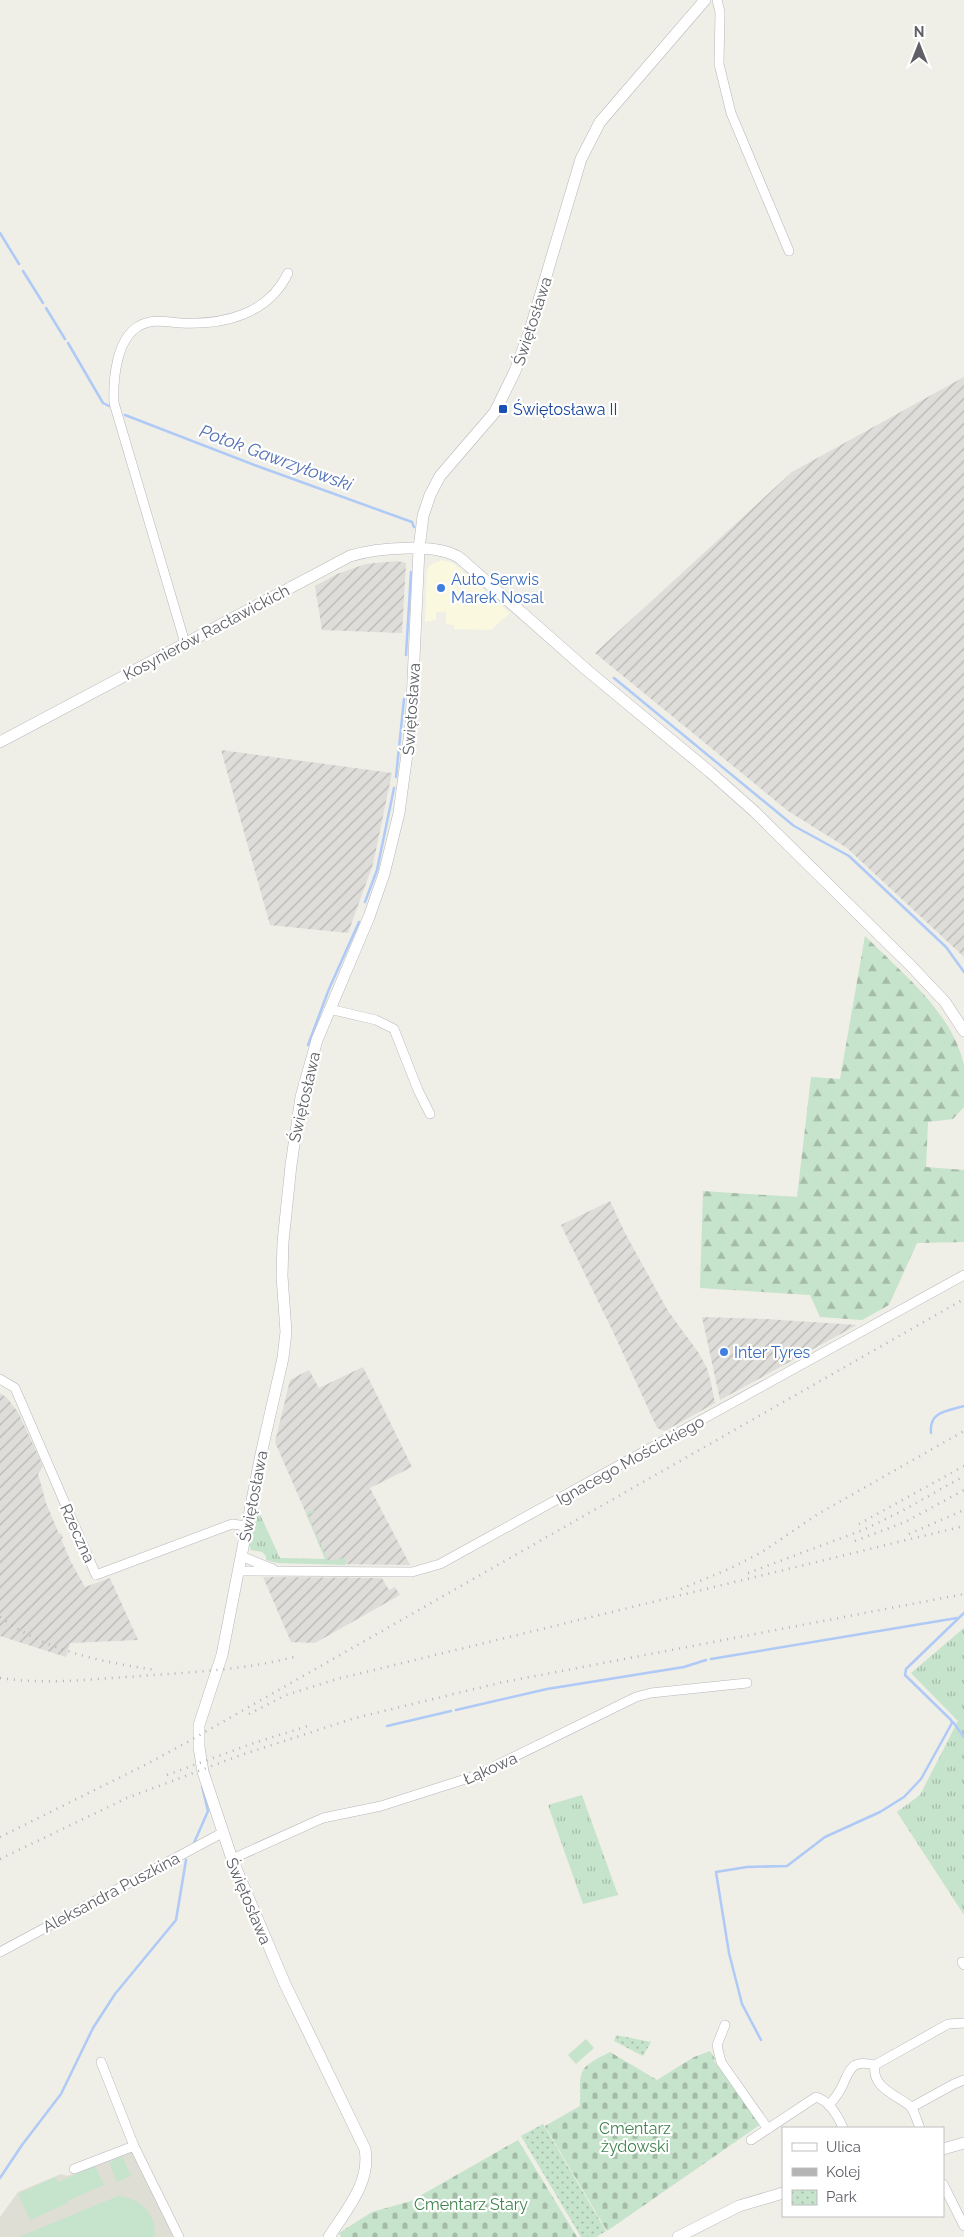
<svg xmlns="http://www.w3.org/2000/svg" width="964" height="2237" font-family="Raleway,sans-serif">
<defs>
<pattern id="industrial-furrows" width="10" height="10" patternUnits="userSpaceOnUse" patternTransform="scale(1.25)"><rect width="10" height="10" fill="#deddd9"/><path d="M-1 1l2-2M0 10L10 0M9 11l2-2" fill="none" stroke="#b7b7b4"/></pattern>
<pattern id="grass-tufts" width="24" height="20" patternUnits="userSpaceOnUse" patternTransform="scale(1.25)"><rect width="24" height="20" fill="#c6e3cb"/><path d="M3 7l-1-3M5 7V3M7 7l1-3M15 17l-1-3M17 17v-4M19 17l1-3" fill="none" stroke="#a4bba8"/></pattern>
<pattern id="forest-firs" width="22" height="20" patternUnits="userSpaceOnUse" patternTransform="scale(1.25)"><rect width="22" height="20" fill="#c6e3cb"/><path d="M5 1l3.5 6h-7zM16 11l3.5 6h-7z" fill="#a4bba8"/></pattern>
<pattern id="cemetery-stones" width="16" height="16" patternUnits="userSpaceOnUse" patternTransform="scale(1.25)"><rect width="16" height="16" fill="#c6e3cb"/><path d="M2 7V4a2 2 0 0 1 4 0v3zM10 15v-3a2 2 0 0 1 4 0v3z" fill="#a4bba8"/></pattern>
<pattern id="park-dots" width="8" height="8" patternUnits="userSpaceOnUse" patternTransform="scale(1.25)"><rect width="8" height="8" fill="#c6e3cb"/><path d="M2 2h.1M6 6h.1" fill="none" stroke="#a4bba8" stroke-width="1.8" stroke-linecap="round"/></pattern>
</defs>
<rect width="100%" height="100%" fill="#efeee7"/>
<path fill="#faf9e0" d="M442 560 453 563 510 613 491 630 454 629V625L446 624V612H436V620L425 622 427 570 430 565Z"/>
<path fill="url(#industrial-furrows)" d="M964 377V957L847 848 788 811 595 653 792 472Z
M397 561 406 563 402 633 322 630 315 586 337 574 366 564Z
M221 750 392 773 373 864 348 933 270 925Z
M610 1201 625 1233 668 1311 698 1352 707 1368 711 1383 715 1403 665 1431 657 1428 615 1336 561 1225Z
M702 1317 766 1319 857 1325 720 1400Z
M363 1367 412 1467 370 1488 410 1565 328 1564 275 1442 290 1380 309 1370 319 1388Z
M0 1393 7 1398 18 1412 43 1466 38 1474 46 1503 59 1534 61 1533 63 1538 61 1539 71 1562 85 1587 110 1578 138 1640 70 1643 66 1657 0 1636Z
M263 1577 382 1578 389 1590 395 1587 400 1595 315 1643 291 1642Z"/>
<path fill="#deded5" d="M130 2151 136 2153 177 2237H0V2217L18 2192 61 2174 67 2176Z"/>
<path fill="url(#grass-tufts)" d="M255 1503 259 1504 258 1510 280 1558 325 1559 306 1513 313 1510 314 1512 308 1515 328 1561 344 1558 346 1562 345 1565 277 1563 266 1560V1556L262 1552 251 1550 249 1544Z
M964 1628V1915L897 1812 920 1795 958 1721 911 1673Z
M582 1795 618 1895 583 1904 548 1805Z"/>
<path fill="url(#forest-firs)" d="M865 936C902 973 952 1012 964 1065 964 1078 964 1094 964 1107L953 1119 928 1122 926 1167 964 1170V1242L917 1243 889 1305 862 1320 820 1317 810 1295 700 1288 703 1191 797 1197 811 1077 840 1079Z"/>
<path fill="url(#cemetery-stones)" d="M710 2051 715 2059 714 2061 761 2124 607 2231 545 2126 580 2106C581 2069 575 2070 610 2052L657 2080 694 2057Z
M518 2140 577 2237H341L339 2233 372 2212 411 2201Z"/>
<path fill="url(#park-dots)" d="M616 2035 651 2042 643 2056 614 2041Z
M543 2124 606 2231 596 2237H581L521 2136Z"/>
<path fill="#c6e3cb" d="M586 2039 594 2048 576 2064 568 2055Z
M122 2156 131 2176 117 2182 109 2162Z
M95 2166 104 2185 67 2201 68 2203 30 2220 18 2194 55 2177 58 2182Z
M118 2196C141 2199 156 2213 155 2237H19Z"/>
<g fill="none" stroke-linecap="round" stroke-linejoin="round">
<path stroke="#afcaf6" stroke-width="2.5" d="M0 233 19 264
M23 271 43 303
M46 308 65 339
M68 343 103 403 109 406
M125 415 257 466 412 522 414 527
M406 655 411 572
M614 678 794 826 849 856 946 947 964 972
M396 777 404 699
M365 902 377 870 394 788
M308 1045 329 989 359 922
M931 1433C929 1411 947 1411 964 1406
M711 1659 957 1618
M456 1710 547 1689 684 1667 706 1660
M953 1722 964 1737
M387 1726 451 1711
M194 1843 208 1811 202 1786
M761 2040 742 2004 729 1953 716 1872 747 1867 787 1866 825 1837 880 1812 904 1797 921 1779 952 1723 951 1720 905 1675 906 1669 964 1613
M0 2178 22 2145 61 2094 93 2028 115 1994 176 1920 186 1860"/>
<g stroke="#b7b7bc" stroke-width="10">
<path id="minor" d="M717 0 720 12 719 64 731 113 789 251
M185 643 114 403C113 380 116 339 139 326 152 318 167 322 181 323 223 325 268 315 288 273
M329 1009 376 1020 394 1029 418 1090 430 1114
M0 1379 15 1388 96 1575 232 1524 246 1526
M241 1556 273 1569
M239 1571 412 1572 440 1564 964 1275
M232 1859 323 1818 381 1806 475 1776 636 1697 651 1693 747 1683
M0 1952 222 1833
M962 1962 964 1965
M725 2025 717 2045 721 2062 768 2129
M101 2062 134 2146
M829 2106C832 2101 836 2097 839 2092 850 2074 847 2058 875 2065
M912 2107 954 2084 964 2080
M920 2128C917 2122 915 2111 910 2106 897 2095 871 2088 875 2065L948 2024 964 2023
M751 2140 816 2097C829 2101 838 2116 843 2128
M74 2169 134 2146 179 2237
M943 2184 964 2226"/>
</g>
<g stroke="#b7b7bc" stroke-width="12">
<path id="tertiary" d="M0 742 350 556C376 548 439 542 461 559L588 671 710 772 755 812 911 966 945 1002 964 1031
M943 2149 964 2143
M329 2237C346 2210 371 2183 365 2149L285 1984 232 1859 203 1772 199 1747V1725L222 1655 261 1454 283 1358 286 1332 282 1276 283 1242 291 1165 301 1097 317 1040 369 917 384 874 399 813 411 724 419 549 423 516 430 495 440 476 495 412 515 371 530 330 581 159 600 122 705 0
M678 2237 739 2206 783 2193"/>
</g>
<use href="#minor" stroke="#fff" stroke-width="9"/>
<use href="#tertiary" stroke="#fff" stroke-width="11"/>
<path stroke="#b4b4b5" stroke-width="2.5" stroke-dasharray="1 6" stroke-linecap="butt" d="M859 1524 964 1466
M909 1534 964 1510
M855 1541 905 1522 964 1490
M748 1573 863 1530 902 1511 964 1476
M681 1589 731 1568 762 1552 818 1514 964 1431
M0 1617C46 1651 101 1662 156 1670
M0 1678C47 1685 93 1679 140 1676 192 1672 244 1670 294 1657
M249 1714 286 1695 337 1679 964 1526
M167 1775 251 1744 311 1725
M0 1837 147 1764 191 1740 964 1299
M0 1859 127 1798 241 1755 355 1718 499 1683 964 1594"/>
</g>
<rect fill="#1a4fb4" stroke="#fff" stroke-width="2" x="498" y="404" width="10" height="10" rx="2.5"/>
<g fill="#3f7fe0" stroke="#fff" stroke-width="2">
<circle cx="441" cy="588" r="5"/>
<circle cx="724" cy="1352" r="5"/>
</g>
<g text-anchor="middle" stroke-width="4.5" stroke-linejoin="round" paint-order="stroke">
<g font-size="16" fill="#5e6065" stroke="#fff">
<text transform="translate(532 321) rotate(-72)" y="6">Świętosława</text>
<text transform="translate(206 632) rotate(-28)" y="6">Kosynierów Racławickich</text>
<text transform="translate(411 709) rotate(-86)" y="6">Świętosława</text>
<text transform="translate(304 1097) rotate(-77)" y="6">Świętosława</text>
<text transform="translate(630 1460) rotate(-29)" y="6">Ignacego Mościckiego</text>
<text transform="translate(253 1496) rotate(-79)" y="6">Świętosława</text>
<text transform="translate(78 1533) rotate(66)" y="6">Rzeczna</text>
<text transform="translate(490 1768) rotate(-24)" y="6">Łąkowa</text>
<text transform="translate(111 1892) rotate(-28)" y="6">Aleksandra Puszkina</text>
<text transform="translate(249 1901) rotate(67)" y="6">Świętosława</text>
</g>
<g font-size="16" fill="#164399" stroke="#fff" text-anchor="start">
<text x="513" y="415">Świętosława II</text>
</g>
<g font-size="16" fill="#366cbe" stroke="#fff" text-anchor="start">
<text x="451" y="585">Auto Serwis<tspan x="451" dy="18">Marek Nosal</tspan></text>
<text x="734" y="1358">Inter Tyres</text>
</g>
<g font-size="16" fill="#40834f" stroke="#fff">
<text x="635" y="2134">Cmentarz<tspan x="635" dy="18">żydowski</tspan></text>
<text x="471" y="2210">Cmentarz Stary</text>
</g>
<g font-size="18" font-style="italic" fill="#5472b7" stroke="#fff">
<text transform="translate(276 458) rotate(20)" y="6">Potok Gawrzyłowski</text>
</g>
</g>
<rect x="782" y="2127" width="162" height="90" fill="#ffffff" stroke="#bfbfc1"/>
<rect x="792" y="2143" width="25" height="8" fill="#ffffff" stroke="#bfbfc1"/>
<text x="826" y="2152" font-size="15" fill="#5e6065">Ulica</text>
<rect x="792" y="2168" width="25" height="8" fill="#b4b4b5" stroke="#bfbfc1"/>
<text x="826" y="2177" font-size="15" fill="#5e6065">Kolej</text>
<rect x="792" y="2190" width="25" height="15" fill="url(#park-dots)" stroke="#bfbfc1"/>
<text x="826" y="2202" font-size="15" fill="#5e6065">Park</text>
<g transform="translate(919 45)" stroke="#ffffff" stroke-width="4" paint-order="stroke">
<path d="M0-4L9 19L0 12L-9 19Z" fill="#5e6065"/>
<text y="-8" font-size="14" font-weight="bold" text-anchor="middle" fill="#5e6065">N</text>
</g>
</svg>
